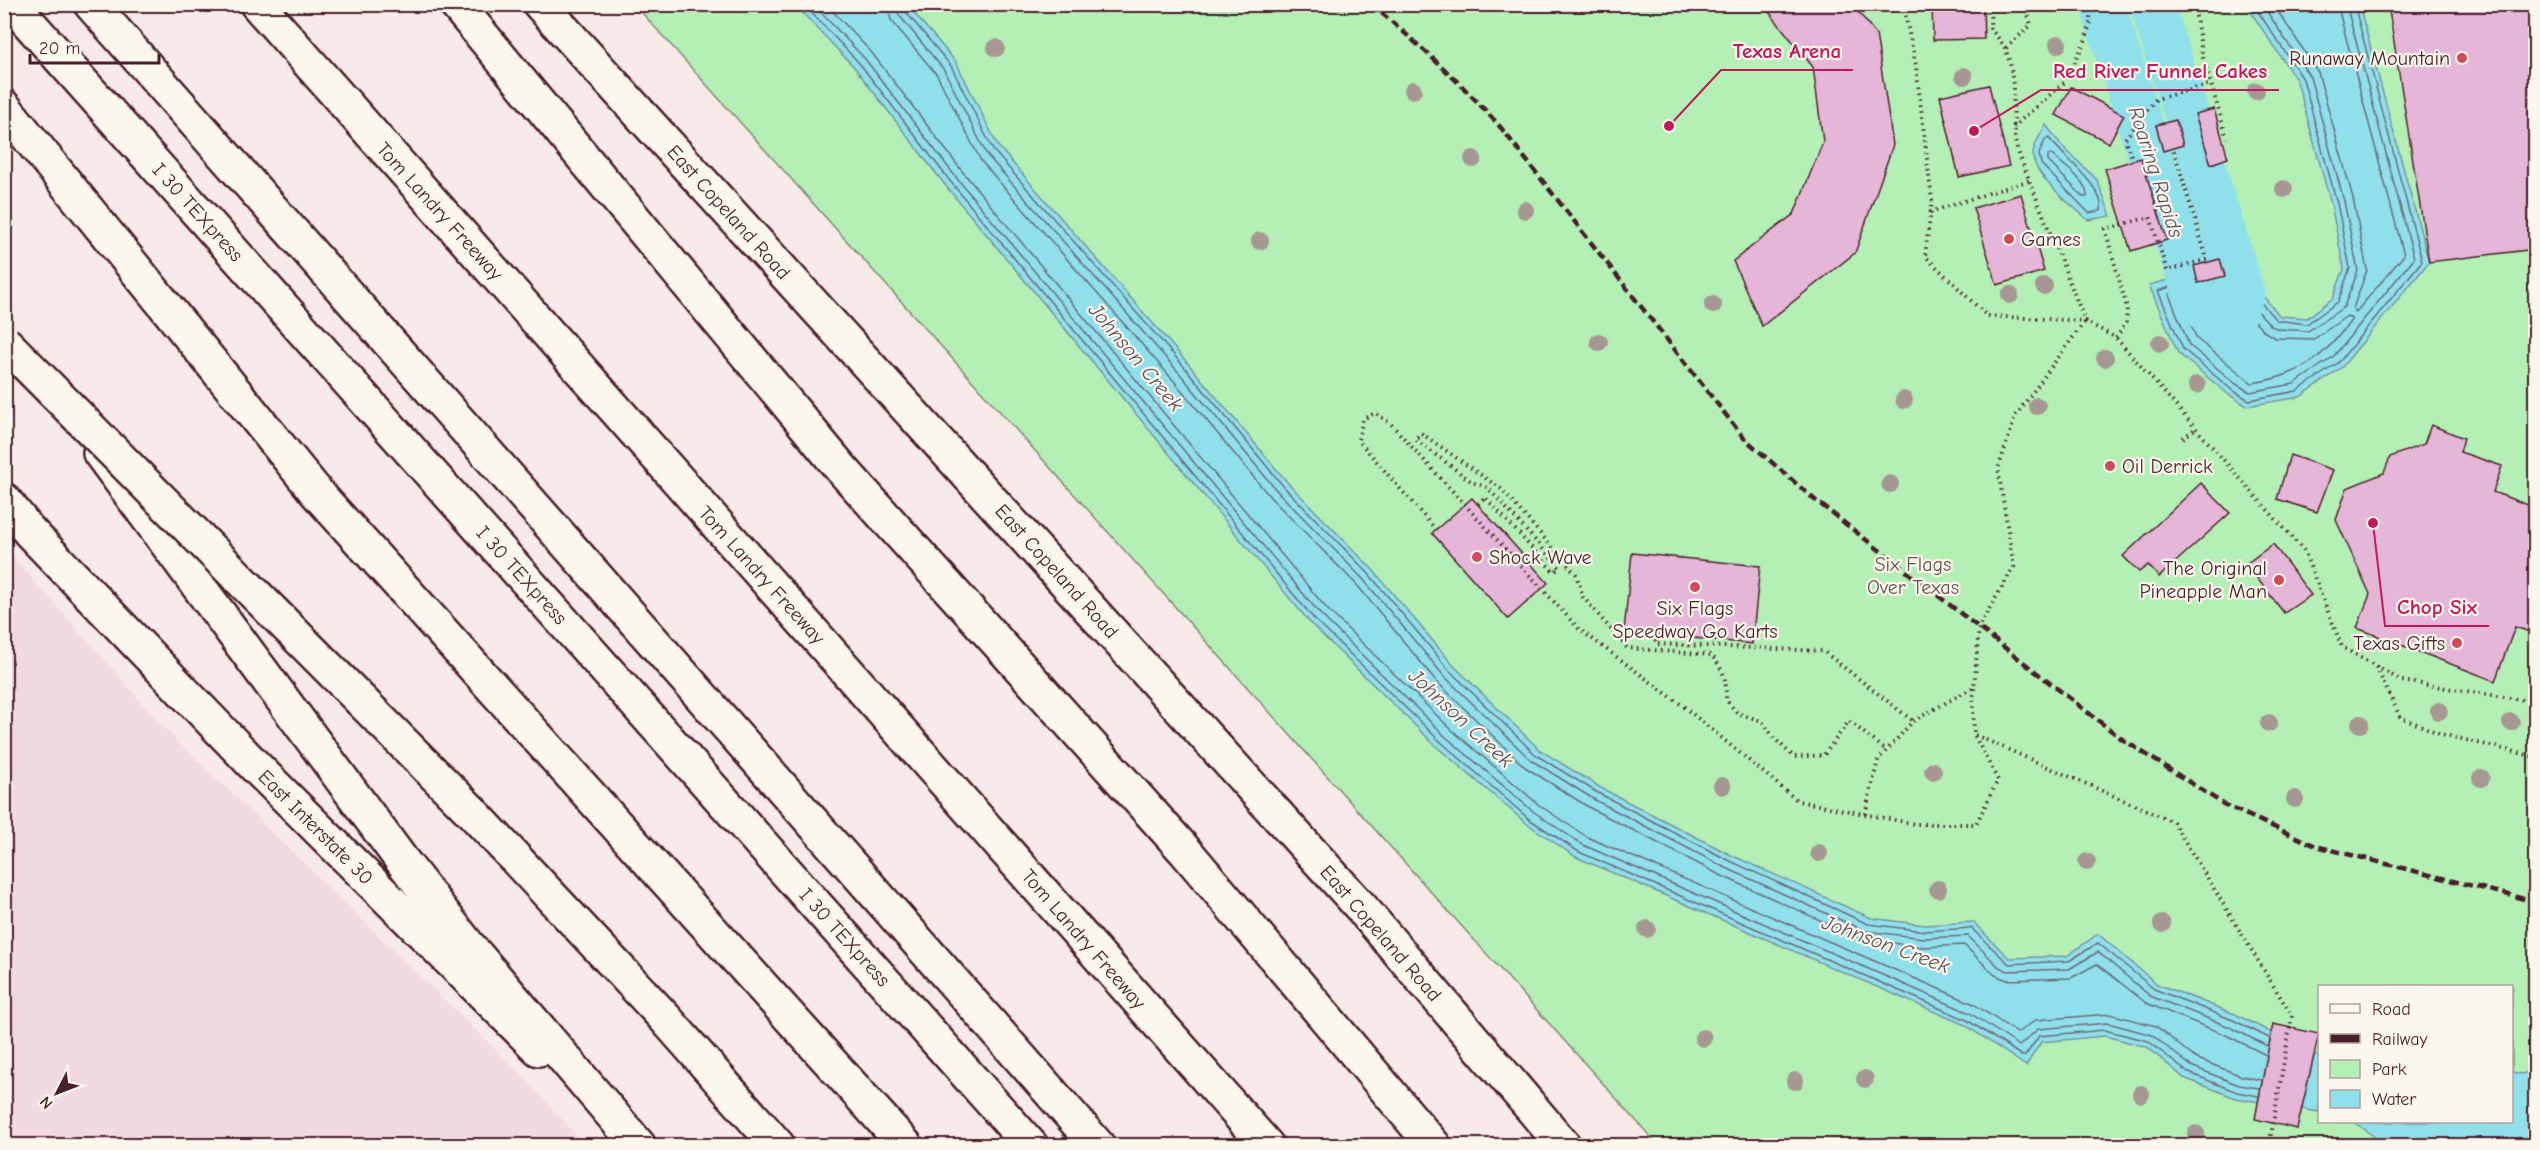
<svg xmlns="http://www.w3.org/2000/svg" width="2540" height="1150" font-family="'Comic Neue',sans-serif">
<rect width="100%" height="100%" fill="#f7eae8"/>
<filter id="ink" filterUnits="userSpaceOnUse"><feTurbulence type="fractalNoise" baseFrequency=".0167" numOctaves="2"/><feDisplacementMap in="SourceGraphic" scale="12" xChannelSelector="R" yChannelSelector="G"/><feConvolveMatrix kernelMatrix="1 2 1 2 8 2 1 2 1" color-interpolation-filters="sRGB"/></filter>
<g filter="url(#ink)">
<path fill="#f2dae3" d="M4 547 167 731 519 1072 585 1145H5Z"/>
<path fill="#b4f0b5" stroke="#7f8870" stroke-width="1.5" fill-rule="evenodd" d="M635 5H2535V1145H1658ZM2320 986H2512V1122H2320Z"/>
<path fill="#90e0ec" stroke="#74939f" stroke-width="1.5" d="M795 5H907L956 62 998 146 1191 367 1288 483 1373 570 1454 666 1540 750 1601 788 1731 855 1871 918 1925 925 1973 922 2009 958 2067 956 2098 934 2157 984 2235 1014 2319 1057V1112L2236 1098 2184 1078 2147 1047 2105 1036 2041 1042 2026 1066 1965 1025 1576 857 1526 823 1437 747 1311 624 945 185 855 68Z
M2246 5H2359L2429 262 2342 367 2300 397 2247 406 2229 395 2178 353 2149 285 2250 258 2262 295 2280 316 2307 318 2333 298 2344 269 2331 204 2297 81Z
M2046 125 2062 146 2097 180 2111 216 2088 220C2073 206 2033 176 2033 155 2033 145 2041 133 2046 125Z
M2535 1071V1145H2385L2355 1122H2512V1072L2521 1074Z"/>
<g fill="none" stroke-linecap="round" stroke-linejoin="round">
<path stroke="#666c78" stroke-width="1.5" d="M803 4 860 64 950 181 1315 620 1441 742 1529 819 1579 852 1967 1020 2022 1056H2025L2039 1036 2105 1030 2148 1041 2187 1072 2237 1092 2258 1096
M813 4 865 59 955 176 1321 615 1446 737 1534 812 1583 845 1970 1013 2019 1046 2038 1029 2108 1023 2152 1035 2191 1066 2239 1085 2259 1088
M826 4 872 53 962 171 1327 609 1452 730 1539 805 1587 837 1974 1004 2017 1033 2036 1020 2110 1014 2156 1026 2195 1058 2242 1076 2261 1080
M887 4 891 20 937 75 981 161 1174 381 1271 498 1357 585 1437 682 1525 767 1590 808 1720 875 1862 939 1923 947 1964 945 1995 975 2007 980 2071 978 2097 964 2146 1003 2226 1035 2266 1055
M896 4 899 15 944 70 987 155 1181 375 1278 492 1363 579 1444 676 1531 760 1595 800 1724 867 1865 931 1924 938 1968 936 1999 967 2008 971 2069 969 2098 952 2150 996 2230 1027 2267 1046
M903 4 905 11 951 66 993 150 1187 370 1284 487 1369 574 1449 670 1536 755 1598 793 1728 860 1868 924 1925 931 1971 928 2009 964 2069 961 2098 943 2154 989 2233 1020 2269 1038
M2262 4 2310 77 2344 201 2358 271 2344 307 2308 331 2279 329 2271 326 2250 302 2240 275 2169 294 2189 345 2236 384 2250 392 2294 384 2333 357 2414 258 2346 4
M2273 4 2318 72 2353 198 2367 270 2353 308 2356 312 2404 255 2337 4
M2049 138C2062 156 2106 188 2101 211L2089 213 2041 164 2039 154 2045 140Z
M2048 155H2052C2063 165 2088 181 2087 197H2083L2048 161Z
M2225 271 2245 266 2257 298 2276 320 2307 324 2338 302 2350 268 2337 203 2303 79 2253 4
M2195 279 2158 291 2183 349 2232 390 2249 400 2297 391 2338 363 2422 261 2354 4
M2234 286 2244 309 2265 332 2275 338 2314 339 2347 316 2352 319C2323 359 2300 376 2252 383L2197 339 2181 303 2183 299Z"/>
<path stroke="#90e0ec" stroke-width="45" d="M2102 4 2197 301 2222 323
M2152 4 2242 293 2231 320"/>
</g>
<path fill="#e5b6d7" stroke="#4a1f2b" stroke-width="1.5" d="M1758 4H1852L1876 34 1893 145 1855 253 1762 326 1733 261 1794 214 1823 142 1813 67 1765 7Z
M1932 4H1983L1984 39 1933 40Z
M2388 4H2534L2536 249 2429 262Z
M1989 85 2009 166 1959 177 1940 96Z
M2071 87 2124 115 2109 143 2056 115Z
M2214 109 2228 158 2211 164 2195 114Z
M2176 120 2183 145 2163 151 2156 125Z
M2141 158 2167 240 2131 251 2105 169Z
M2021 194 2044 271 1997 285 1973 208Z
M2220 259 2225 276 2198 283 2194 266Z
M2431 425 2464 438 2460 452 2502 466 2493 492 2536 508V634L2515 627 2495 681 2357 628 2370 594 2336 520 2347 488 2384 473 2390 457 2424 444Z
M2290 455 2333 470 2317 512 2277 499Z
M2201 483 2230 513 2159 577 2148 565 2139 572 2123 556Z
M1472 498 1548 583 1508 619 1432 533Z
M2273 544 2311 595 2284 613 2246 564Z
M1632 553 1760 566 1752 644 1624 631Z
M2273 1024 2319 1034 2297 1129 2255 1119Z"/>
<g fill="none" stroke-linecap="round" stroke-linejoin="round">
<g stroke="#4a1f2b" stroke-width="38">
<path id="secondary" d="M540 4 1360 906 1564 1146
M4 500 29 531 255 766 539 1049"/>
</g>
<g stroke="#4a1f2b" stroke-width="38">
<path id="highway" d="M12 4 1031 1146
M91 4 1098 1146
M257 4 1267 1146
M456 4 840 467 1187 853 1434 1146
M4 107 317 493 906 1146
M100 453 403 862 466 943 639 1146
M471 811 665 1018 778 1146"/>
</g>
<path stroke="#4a1f2b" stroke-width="4" stroke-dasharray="1.5 4.5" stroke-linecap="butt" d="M1903 4 1916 66 1932 201 1925 256 1987 316 2085 321
M1991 4 1990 28C1995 35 2003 42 2006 51 2018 81 2010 117 2017 149L2085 321 2116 338 2304 551 2342 647 2402 681 2536 702
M2194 4 2202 54 2227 138
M2006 48 2031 25 2025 4
M2013 127 2065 82 2085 41 2091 21 2086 4
M2133 161 2125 139 2156 99 2212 84
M1930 212 2030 180
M2116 338 2126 323 2127 308 2105 229 2150 217 2167 271 2207 259 2173 148
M2183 438 2196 428
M1478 504 1485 497 1554 572 1560 568 1488 488 1472 482 1415 439 1421 433 1501 489 1576 574 1583 597 1627 648 1711 655C1724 669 1727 681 1726 700L1737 713 1762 721 1774 738 1794 757 1824 755 1849 721 1887 751
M1436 530 1358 440 1363 419 1375 413 1390 423 1579 629 1683 706 1798 801 1915 824H1976L1998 780 1974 735 1973 701 1979 626 2014 567 1998 469 2016 415 2085 321
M1655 634 1656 644 1823 651 1913 721
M2376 667 2400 717 2441 734 2536 757
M1975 735 2173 822 2292 1016 2269 1146
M1865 814 1878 760 1913 721 1974 687"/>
<use href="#secondary" stroke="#fbf7ec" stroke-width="33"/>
<use href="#highway" stroke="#fbf7ec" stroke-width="33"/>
<path stroke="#4a1f2b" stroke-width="4.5" stroke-dasharray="9 4.5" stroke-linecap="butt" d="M1371 4C1417 43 1462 83 1502 129L1744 438 1815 500 2122 739 2225 805 2316 846 2536 902"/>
<g stroke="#4a1f2b" stroke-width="38" stroke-linecap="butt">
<path id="highway-bridge" d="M4 342 471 811"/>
</g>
<use href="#highway-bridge" stroke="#fbf7ec" stroke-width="33"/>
</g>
<g fill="#a69793">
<circle cx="2058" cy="44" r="9"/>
<circle cx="996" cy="48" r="9"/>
<circle cx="1964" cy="76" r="9"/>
<circle cx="1413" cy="90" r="9"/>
<circle cx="2256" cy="91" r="9"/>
<circle cx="1473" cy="159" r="9"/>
<circle cx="2284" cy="189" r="9"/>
<circle cx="1525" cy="210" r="9"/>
<circle cx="1260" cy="241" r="9"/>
<circle cx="2044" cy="286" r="9"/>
<circle cx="2010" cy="295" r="9"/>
<circle cx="1713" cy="305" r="9"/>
<circle cx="1599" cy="342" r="9"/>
<circle cx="2160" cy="343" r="9"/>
<circle cx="2105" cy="358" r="9"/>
<circle cx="2197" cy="385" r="9"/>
<circle cx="1904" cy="400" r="9"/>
<circle cx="2037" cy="406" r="9"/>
<circle cx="1890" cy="484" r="9"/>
<circle cx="2439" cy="711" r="9"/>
<circle cx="2511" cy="722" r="9"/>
<circle cx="2269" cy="723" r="9"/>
<circle cx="2360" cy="724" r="9"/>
<circle cx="1933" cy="771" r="9"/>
<circle cx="2481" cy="778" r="9"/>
<circle cx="1722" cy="786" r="9"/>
<circle cx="2295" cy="799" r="9"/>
<circle cx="1819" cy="853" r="9"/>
<circle cx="2087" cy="862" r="9"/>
<circle cx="1938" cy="889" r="9"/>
<circle cx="2162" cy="924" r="9"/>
<circle cx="1647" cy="929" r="9"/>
<circle cx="1703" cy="1038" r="9"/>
<circle cx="1865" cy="1079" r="9"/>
<circle cx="1795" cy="1081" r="9"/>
<circle cx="2141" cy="1094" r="9"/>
<circle cx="2196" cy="1134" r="9"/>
</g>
</g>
<g fill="#d1495b" stroke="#fbf7ec" stroke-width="2">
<circle cx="2462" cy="58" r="6"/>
<circle cx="2009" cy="239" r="6"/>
<circle cx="2110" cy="466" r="6"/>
<circle cx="1477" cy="557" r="6"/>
<circle cx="2279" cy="580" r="6"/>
<circle cx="1695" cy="587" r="6"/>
<circle cx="2457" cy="643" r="6"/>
</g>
<g text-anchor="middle" stroke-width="4.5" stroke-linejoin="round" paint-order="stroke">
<g font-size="20" fill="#4a1f2b" stroke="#fbf7ec" text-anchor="end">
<text x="2450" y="65">Runaway Mountain</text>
<text x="2021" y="246" text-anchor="start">Games</text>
<text x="2122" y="473" text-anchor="start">Oil Derrick</text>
<text x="1489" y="564" text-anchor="start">Shock Wave</text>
<text x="2267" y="575">The Original<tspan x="2267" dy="23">Pineapple Man</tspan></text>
<text x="1695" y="615" text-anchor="middle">Six Flags<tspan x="1695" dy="23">Speedway Go Karts</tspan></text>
<text x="2445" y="650">Texas Gifts</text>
</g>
<g font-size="20" fill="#4a1f2b" stroke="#fbf7ec">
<text transform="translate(440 211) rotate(48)" y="7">Tom Landry Freeway</text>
<text transform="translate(198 212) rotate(48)" y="7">I 30 TEXpress</text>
<text transform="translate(729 212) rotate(48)" y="7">East Copeland Road</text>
<text transform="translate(1057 571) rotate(48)" y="7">East Copeland Road</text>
<text transform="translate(522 575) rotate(48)" y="7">I 30 TEXpress</text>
<text transform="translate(762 575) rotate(48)" y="7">Tom Landry Freeway</text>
<text transform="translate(316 827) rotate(45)" y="7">East Interstate 30</text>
<text transform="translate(1381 933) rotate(49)" y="7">East Copeland Road</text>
<text transform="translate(845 937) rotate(48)" y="7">I 30 TEXpress</text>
<text transform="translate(1084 939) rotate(49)" y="7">Tom Landry Freeway</text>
</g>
<g font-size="20" fill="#64534e" stroke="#fbf7ec">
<text x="1913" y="571">Six Flags<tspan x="1913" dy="23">Over Texas</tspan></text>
</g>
<g font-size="21" font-style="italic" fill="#5c4f5b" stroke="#fbf7ec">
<text transform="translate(2156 172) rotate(72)" y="7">Roaring Rapids</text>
<text transform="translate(1136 357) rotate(50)" y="7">Johnson Creek</text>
<text transform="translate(1461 718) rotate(43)" y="7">Johnson Creek</text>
<text transform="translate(1886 944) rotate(20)" y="7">Johnson Creek</text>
</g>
</g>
<path fill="none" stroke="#c2185b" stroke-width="2" d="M1669 126L1721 70H1853M1974 131L2041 90H2279M2373 523L2385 626H2489"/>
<g fill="#c2185b" stroke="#fbf7ec" stroke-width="2">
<circle cx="1669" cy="126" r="6"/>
<circle cx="1974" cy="131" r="6"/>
<circle cx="2373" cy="523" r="6"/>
</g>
<g font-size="21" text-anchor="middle" font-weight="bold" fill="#c2185b" stroke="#fbf7ec" stroke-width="4.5" stroke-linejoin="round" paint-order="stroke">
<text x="1787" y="58">Texas Arena</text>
<text x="2160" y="78">Red River Funnel Cakes</text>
<text x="2437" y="614">Chop Six</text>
</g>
<rect width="2540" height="1150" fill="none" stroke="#fbf7ec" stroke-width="24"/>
<rect x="12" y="12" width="2516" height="1126" fill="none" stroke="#4a1f2b" stroke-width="2" filter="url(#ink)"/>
<rect x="2318" y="985" width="195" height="138" fill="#fbf7ec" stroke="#b4a19f" stroke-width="1.5"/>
<rect x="2330" y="1004" width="30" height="9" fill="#fbf7ec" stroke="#b4a19f" stroke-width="1.5"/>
<text x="2372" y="1015" font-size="18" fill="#4a1f2b">Road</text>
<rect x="2330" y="1034" width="30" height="9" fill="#4a1f2b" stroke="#b4a19f" stroke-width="1.5"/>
<text x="2372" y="1045" font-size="18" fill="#4a1f2b">Railway</text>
<rect x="2330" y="1060" width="30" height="18" fill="#b4f0b5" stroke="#b4a19f" stroke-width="1.5"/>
<text x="2372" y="1075" font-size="18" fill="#4a1f2b">Park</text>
<rect x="2330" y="1090" width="30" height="18" fill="#90e0ec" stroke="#b4a19f" stroke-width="1.5"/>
<text x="2372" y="1105" font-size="18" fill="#4a1f2b">Water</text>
<g transform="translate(57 1093) rotate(228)" stroke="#fbf7ec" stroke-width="4.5" paint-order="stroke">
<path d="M0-4.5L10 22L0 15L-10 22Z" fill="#4a1f2b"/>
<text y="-9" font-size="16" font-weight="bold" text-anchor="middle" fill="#4a1f2b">N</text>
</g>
<path d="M30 54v9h129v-9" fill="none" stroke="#4a1f2b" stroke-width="3"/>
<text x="39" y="54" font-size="18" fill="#4a1f2b" stroke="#fbf7ec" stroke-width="4.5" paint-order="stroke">20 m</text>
</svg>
